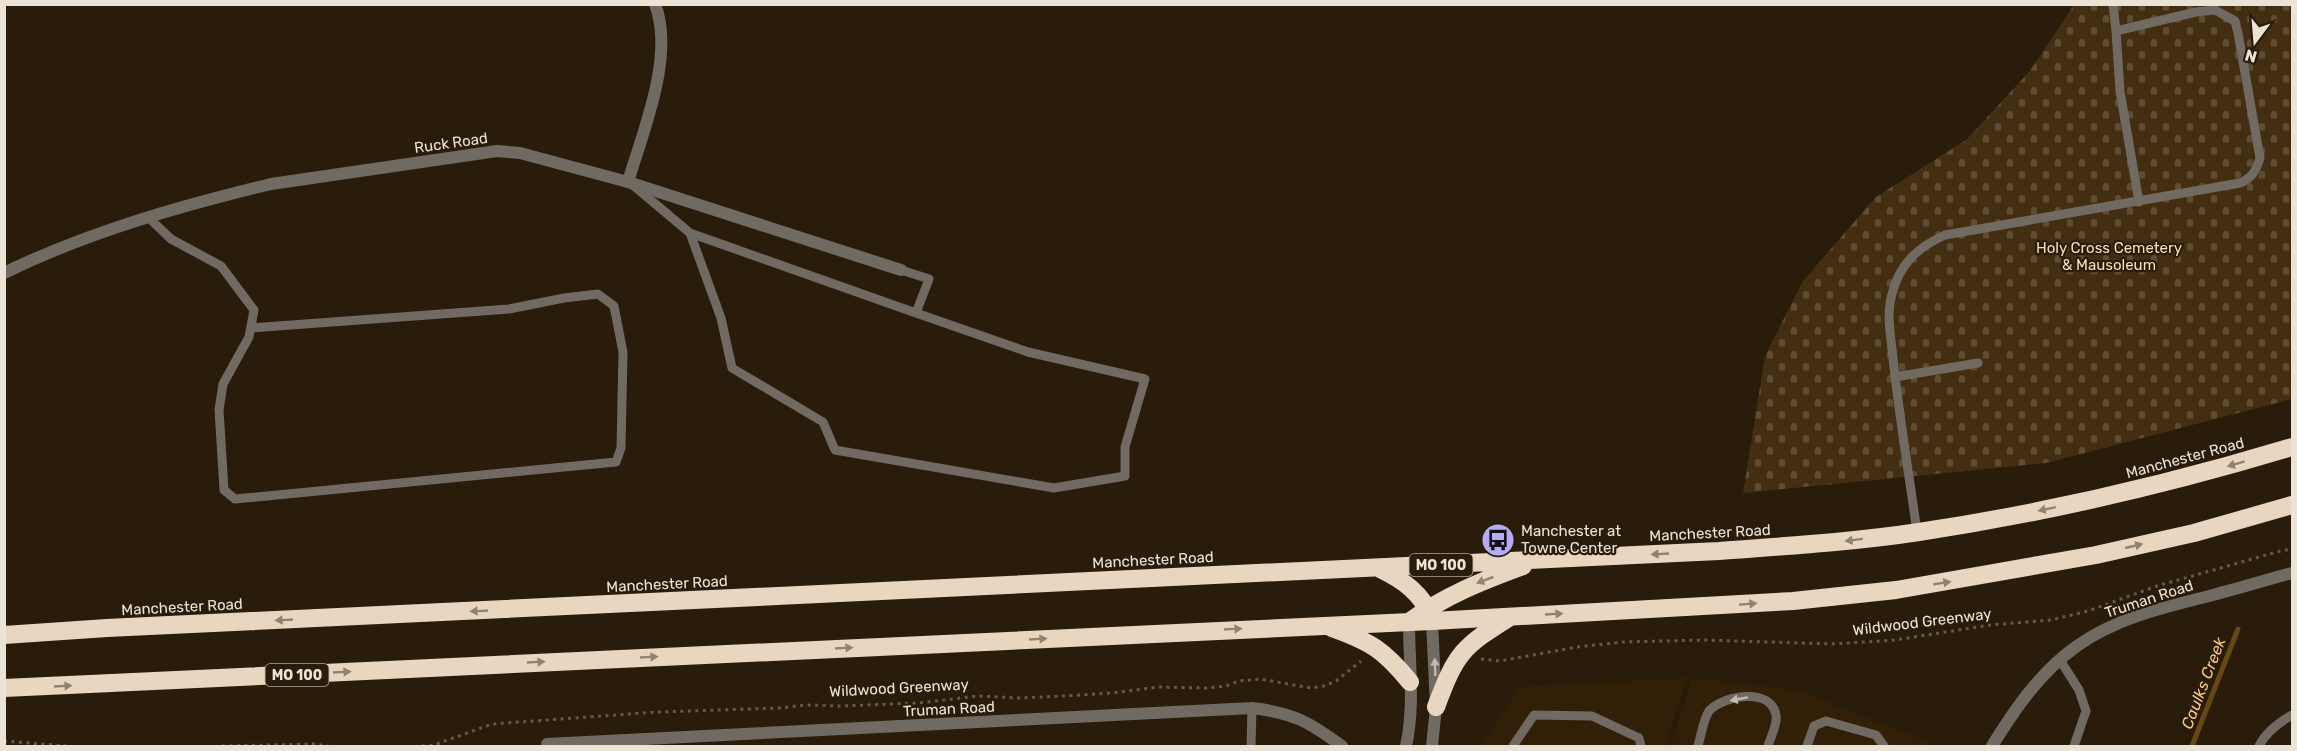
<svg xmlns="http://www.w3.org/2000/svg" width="2297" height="751" font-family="Rubik,sans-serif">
<defs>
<pattern id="cemetery-stones" width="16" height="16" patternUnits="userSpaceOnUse" patternTransform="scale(1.5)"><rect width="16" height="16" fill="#432e11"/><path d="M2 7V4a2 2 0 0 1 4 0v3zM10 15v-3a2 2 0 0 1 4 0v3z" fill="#5e4c33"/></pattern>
</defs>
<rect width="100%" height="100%" fill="#291c0a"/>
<path fill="#312007" d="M1687 678 1665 746H1481L1520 687Z
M1692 678 1797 690 1929 742 1927 746H1671Z"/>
<path fill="url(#cemetery-stones)" d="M2074 5H2292V399L2046 463 1743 493 1765 356 1803 281 1876 197 1966 140 2029 72Z"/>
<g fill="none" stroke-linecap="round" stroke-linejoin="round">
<path stroke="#674714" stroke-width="5" d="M2192 746 2238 629"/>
<path stroke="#645848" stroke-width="3" stroke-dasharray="3 4.5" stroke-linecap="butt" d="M1481 659 1500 661 1577 647 1623 642 1704 640 1832 644 1895 640 1990 625 2051 620 2088 611 2157 586 2284 550H2292
M4 741 66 746
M222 746 315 744 328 746
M422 746 434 745 492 724 657 712 780 708 806 705 840 706 919 703 978 696 1019 698 1063 696 1112 693 1158 687 1206 688 1226 686 1239 681 1260 679 1311 688 1324 686 1336 681 1361 661"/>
<path stroke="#716a62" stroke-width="9" d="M2113 4 2116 31
M634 186 690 233
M148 217 171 239 221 266 254 310 249 337 223 384 219 410 224 490 235 499 616 462 621 448 623 352 614 306 598 294 564 298 509 309 251 328
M901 270 929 279 916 313 690 233 721 318 732 368 823 422 835 450 1054 488 1125 476V447L1145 379 1028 352 916 313
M1895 377 1978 363
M1917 532C1909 474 1899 416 1893 358 1891 337 1886 315 1892 294 1900 263 1918 247 1945 235L2240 183C2252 178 2256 171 2260 158L2238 33 2235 21 2215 10 2196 12 2116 31 2120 91 2139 202
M2060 660 2079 690 2086 711 2074 746
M1251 746 1252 708
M1513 746 1534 715 1592 716 1639 738 1641 746
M1698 746C1701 736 1703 720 1709 711 1723 695 1771 687 1776 715 1778 724 1770 738 1768 746
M1807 746 1814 726 1826 721 1876 735 1884 746
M2259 746C2266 732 2278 723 2292 715"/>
<path stroke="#716a62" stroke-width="12" d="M628 182C643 131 675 56 655 4
M4 273C88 232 180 206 271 184L497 151 520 153 628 182 901 270
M547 744 1252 708C1294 713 1309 722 1342 746
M1406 746C1415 706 1409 663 1409 622
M1432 746 1436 707 1432 621
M1992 746C2015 709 2040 672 2077 646 2118 617 2166 607 2213 595 2240 588 2266 580 2292 573"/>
<path stroke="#e8d6c0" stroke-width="18" d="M1380 569C1403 580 1423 594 1432 619
M1409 622C1444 596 1482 581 1523 566
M1332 628C1371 642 1384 650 1410 682
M4 635 107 628 1719 551C1785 546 1853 542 1919 532 2045 513 2170 484 2292 447
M4 688 1432 621 1793 601 1896 590 2096 555 2194 533 2292 505
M1436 707C1456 653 1462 647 1510 617"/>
</g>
<defs><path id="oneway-solid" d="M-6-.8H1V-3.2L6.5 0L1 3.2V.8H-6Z" transform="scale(1.5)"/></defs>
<g fill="#92826e">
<use href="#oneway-solid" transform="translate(2236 464) rotate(163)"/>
<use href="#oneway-solid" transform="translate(2047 509) rotate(168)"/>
<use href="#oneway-solid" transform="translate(1854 540) rotate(173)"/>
<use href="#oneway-solid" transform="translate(2134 546) rotate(-13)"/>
<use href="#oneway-solid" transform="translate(1660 554) rotate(177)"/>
<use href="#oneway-solid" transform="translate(1485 580) rotate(159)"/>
<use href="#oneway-solid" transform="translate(1942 583) rotate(-9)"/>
<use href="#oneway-solid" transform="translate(1748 604) rotate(-4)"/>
<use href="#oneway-solid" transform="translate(479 611) rotate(177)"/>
<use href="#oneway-solid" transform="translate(1554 614) rotate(-3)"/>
<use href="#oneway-solid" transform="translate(284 620) rotate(177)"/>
<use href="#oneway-solid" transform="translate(1233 629) rotate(-3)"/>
<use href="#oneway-solid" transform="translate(1038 639) rotate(-3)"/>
<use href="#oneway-solid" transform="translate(844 648) rotate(-3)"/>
<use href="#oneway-solid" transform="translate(649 657) rotate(-3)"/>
<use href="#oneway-solid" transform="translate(536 662) rotate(-3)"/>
<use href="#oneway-solid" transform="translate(342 672) rotate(-3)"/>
<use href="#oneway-solid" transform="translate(63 686) rotate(-3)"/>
</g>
<g fill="#c1b9ae">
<use href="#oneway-solid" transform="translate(1435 667) rotate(-92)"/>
<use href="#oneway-solid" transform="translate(1739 699) rotate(170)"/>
</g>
<defs>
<g id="bus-disc" transform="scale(1.725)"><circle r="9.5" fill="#b7abf8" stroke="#291c0a"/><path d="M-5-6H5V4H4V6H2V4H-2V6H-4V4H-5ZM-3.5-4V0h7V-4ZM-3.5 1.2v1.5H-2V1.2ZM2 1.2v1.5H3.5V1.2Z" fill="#111"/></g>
</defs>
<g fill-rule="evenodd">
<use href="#bus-disc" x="1498" y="540"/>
</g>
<g text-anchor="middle" stroke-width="4.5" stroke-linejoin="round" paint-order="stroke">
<g fill="#291c0a" stroke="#b2a79a" stroke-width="1.5">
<rect x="1409.5" y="554" width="63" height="22" rx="4.5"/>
<rect x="265.5" y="664" width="63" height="22" rx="4.5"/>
</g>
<g font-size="14" font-weight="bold" fill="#ece3d7">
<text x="1441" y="570">MO 100</text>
<text x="297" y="680">MO 100</text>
</g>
<g font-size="15" fill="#ece3d7" stroke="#291c0a">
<text transform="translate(451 143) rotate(-8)" y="5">Ruck Road</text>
<text transform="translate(2185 458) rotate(-15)" y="5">Manchester Road</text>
<text transform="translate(1710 533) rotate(-3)" y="5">Manchester Road</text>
<text transform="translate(1153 560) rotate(-3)" y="5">Manchester Road</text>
<text transform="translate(667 584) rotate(-3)" y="5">Manchester Road</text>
<text transform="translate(2149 599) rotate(-18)" y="5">Truman Road</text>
<text transform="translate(182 607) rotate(-3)" y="5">Manchester Road</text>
<text transform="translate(1922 622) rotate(-7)" y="5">Wildwood Greenway</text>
<text transform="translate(899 688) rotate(-3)" y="5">Wildwood Greenway</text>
<text transform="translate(949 709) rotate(-3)" y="5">Truman Road</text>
</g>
<g font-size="15" fill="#fdddb3" stroke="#291c0a">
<text x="2109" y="253">Holy Cross Cemetery<tspan x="2109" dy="17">&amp; Mausoleum</tspan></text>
</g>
<g font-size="15" fill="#ece3d7" stroke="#291c0a" text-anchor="start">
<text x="1521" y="536">Manchester at<tspan x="1521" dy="17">Towne Center</tspan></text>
</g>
<g font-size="16" font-style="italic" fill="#fbc67e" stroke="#291c0a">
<text transform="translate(2203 683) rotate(-69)" y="6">Caulks Creek</text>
</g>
</g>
<rect width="2297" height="751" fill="none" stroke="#ece3d7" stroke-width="12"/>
<g transform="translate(2255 42) rotate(196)" stroke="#291c0a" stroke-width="4.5" paint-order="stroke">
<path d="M0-4.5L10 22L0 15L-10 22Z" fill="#ece3d7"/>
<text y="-9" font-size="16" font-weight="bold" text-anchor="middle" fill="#ece3d7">N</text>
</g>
</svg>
